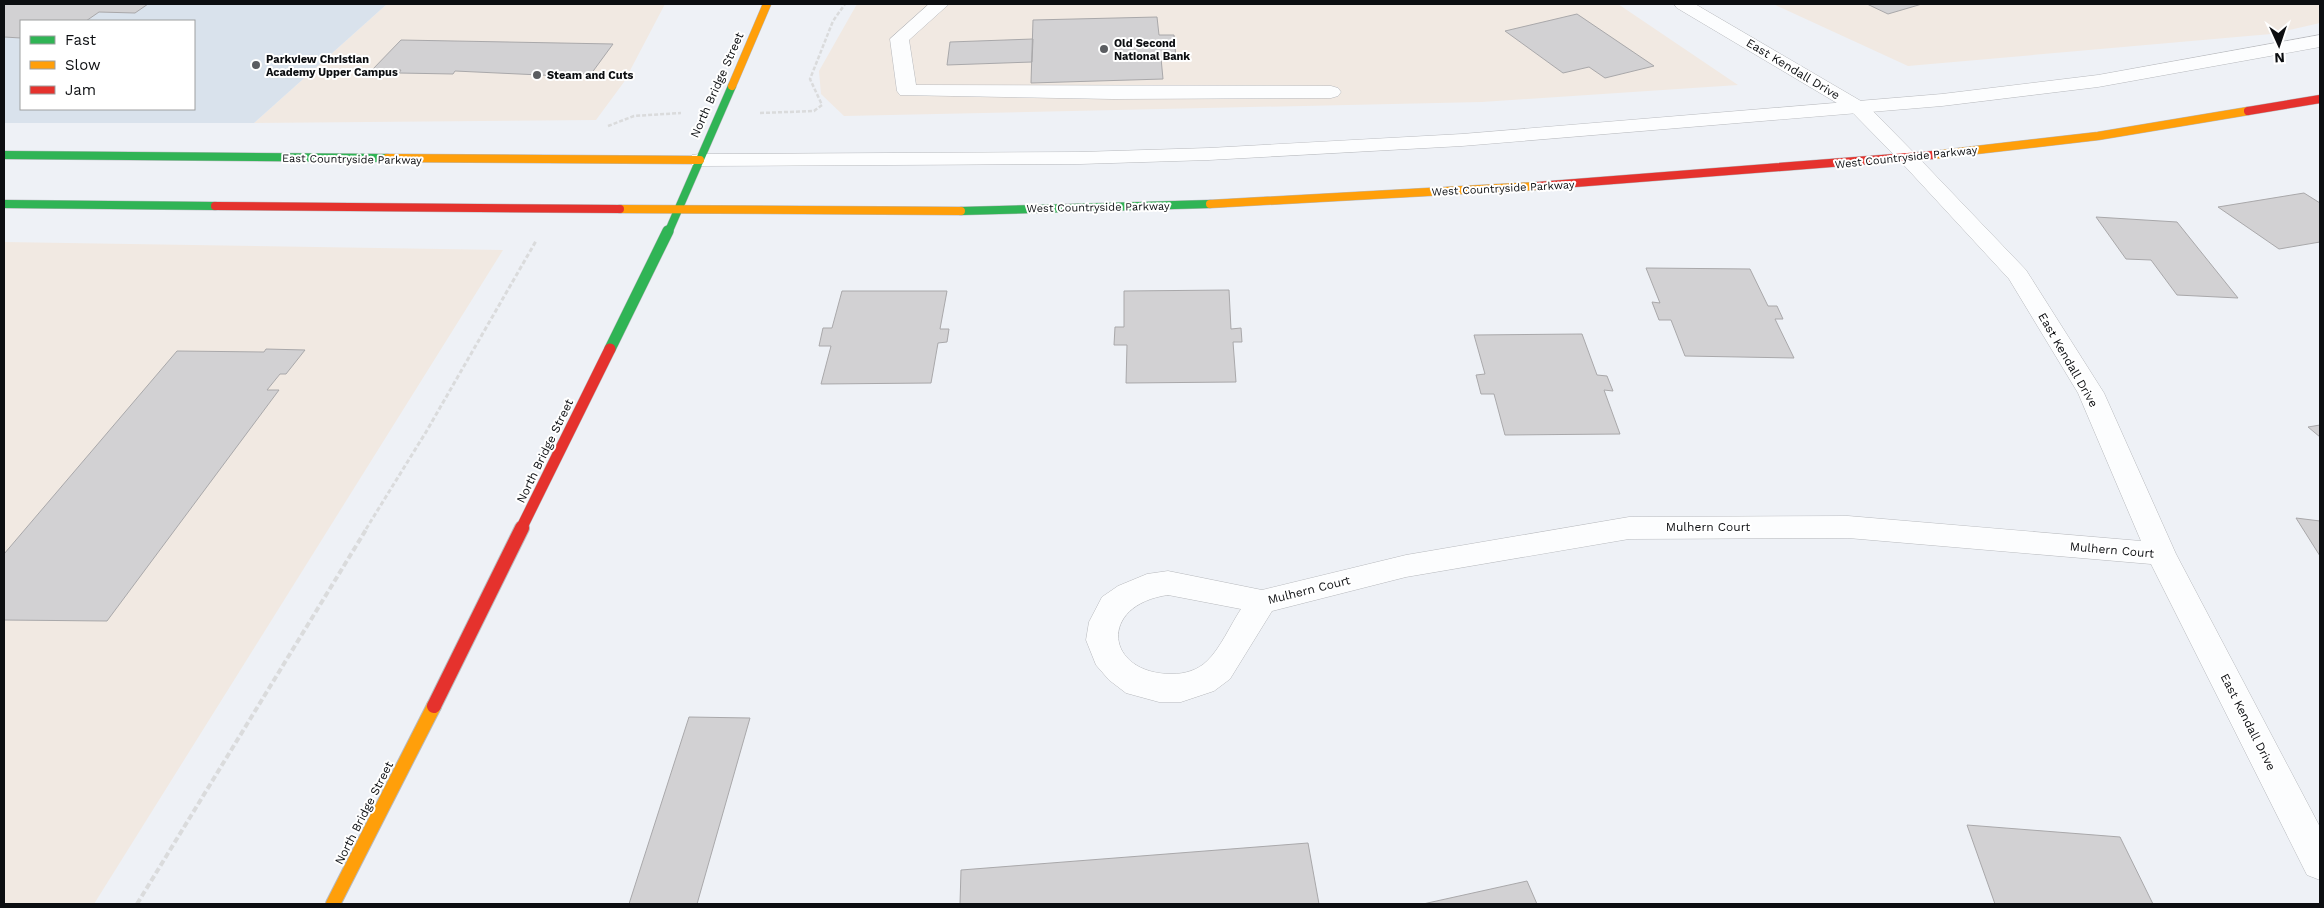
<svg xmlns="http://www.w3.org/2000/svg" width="2324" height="908" font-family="'Work Sans',sans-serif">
<rect width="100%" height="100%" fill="#eef1f6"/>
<path fill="#f1e9e2" d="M387 4H665L624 82 596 120 254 123Z
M857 4H1618L1738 85 1482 102 844 116 821 94 819 71Z
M1773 4H2320V23L2271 34 1908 66Z
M4 242 503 250 94 904H4Z"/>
<path fill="#d9e2ec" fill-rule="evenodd" d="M4 4H387L254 123H4ZM21 21H194V109H21Z"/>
<path fill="#d2d1d3" stroke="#a9a8aa" d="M4 4H148L135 13 99 12 86 21H21V38L4 37Z
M1867 4H1922L1888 14Z
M1577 14 1654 66 1605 78 1589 67 1563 73 1505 31Z
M1157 17 1159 35H1174L1176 58H1161L1163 79 1031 83 1033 20Z
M1033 39 1032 62 947 65 950 42Z
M401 40 613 44 591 74 563 73 561 76 455 71 453 74 399 73 401 70H372Z
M2304 193 2320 203V242L2279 249 2218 207Z
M2096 217 2177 222 2238 298 2177 295 2151 260 2126 259Z
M1646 268 1750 269 1768 306H1777L1783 319H1775L1794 358 1685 356 1671 320H1659L1652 302 1660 303Z
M1229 290 1231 329 1241 328 1242 342H1233L1236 382 1126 383 1127 345H1114L1115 327H1124V291Z
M842 291H947L940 329H949L947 342 938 343 931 383 821 384 831 346H819L823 328H832Z
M1582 334 1597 375 1607 376 1613 391 1604 390 1620 434 1505 435 1494 394H1481L1476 375 1485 374 1474 335Z
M266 349 305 350 286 374H280L267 390H279L107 621 4 620V554L177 351 264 352Z
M2320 425V437L2308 427Z
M2296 518 2320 521V556Z
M689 717 750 718 697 904H629Z
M1967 825 2120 837 2153 904H1980H1995Z
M1308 843 1319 904H960L961 870Z
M1527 881 1537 904H1423Z"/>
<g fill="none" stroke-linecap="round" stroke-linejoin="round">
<g stroke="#b7b9bd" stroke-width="1">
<path id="lane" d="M929 4H949L909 40 916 85 1331 86 1338 88 1341 92 1338 96 1331 98 1113 99 900 95 897 91 890 39Z
M1674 4H1695L1866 104 1919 158 1915 162 1908 164 1901 162 1852 112 1677 8Z"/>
</g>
<g stroke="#b7b9bd" stroke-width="1">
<path id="street" d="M2320 35V47L2098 87 1942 106 1462 146 1209 160 1080 164 700 166 692 165 689 160 692 155 700 154 1080 152 1209 148 1462 134 1942 94 2098 75Z
M1908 152 1915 154 2026 270 2104 393 2176 554 2320 827V880L2307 875 2151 564 1848 538 1629 539 1406 577 1272 611 1230 679 1214 691 1181 702H1159L1126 693 1109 680 1096 665 1086 640 1089 622 1102 597 1118 586 1147 574 1168 571 1262 590 1406 555 1629 517 1848 516 2141 541 2078 393 2009 279 1901 162 1897 158 1901 154ZM1168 595 1241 609C1231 624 1220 649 1207 661 1198 670 1185 674 1172 674 1105 674 1097 605 1168 595Z"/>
</g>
<g stroke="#b7b9bd" stroke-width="9">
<path id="fast-far1" d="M4 155 387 158
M4 204 215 206
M961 211 1210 204
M668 233 732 86"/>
</g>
<g stroke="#b7b9bd" stroke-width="12">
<path id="fast" d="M610 349 668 231"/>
</g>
<g stroke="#b7b9bd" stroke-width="9">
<path id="slow-far1" d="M732 86 767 4
M1933 155 2098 136 2248 111
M387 158 700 160
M1210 204 1537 186
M620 209 961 211"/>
</g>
<g stroke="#b7b9bd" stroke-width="16">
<path id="slow" d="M333 904 434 706"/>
</g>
<g stroke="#b7b9bd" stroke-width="9">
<path id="jam-far2" d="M2248 111 2320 99
M1537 186 1933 155
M215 206 620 209"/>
</g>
<g stroke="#b7b9bd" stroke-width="12">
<path id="jam-far1" d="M521 529 610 349"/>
</g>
<g stroke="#b7b9bd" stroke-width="16">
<path id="jam" d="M434 706 522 528"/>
</g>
<path stroke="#dadbdc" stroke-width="2.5" stroke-dasharray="4 2" stroke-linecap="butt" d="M535 78 537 75
M760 113 814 111 822 105 810 79 833 21 845 4
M608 126 634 116 681 113"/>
<path stroke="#dadbdc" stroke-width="3" stroke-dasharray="4.5 2.5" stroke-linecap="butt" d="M366 529 426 432 536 241"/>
<path stroke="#dadbdc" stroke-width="4" stroke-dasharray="6 3" stroke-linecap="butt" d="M137 904 367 528"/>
<use href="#lane" fill="#fcfdfe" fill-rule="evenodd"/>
<use href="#street" fill="#fcfdfe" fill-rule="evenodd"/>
<use href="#fast-far1" stroke="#30b455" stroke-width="8"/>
<use href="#fast" stroke="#30b455" stroke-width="11"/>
<use href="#slow-far1" stroke="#ff9f0a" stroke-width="8"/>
<use href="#slow" stroke="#ff9f0a" stroke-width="14"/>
<use href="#jam-far2" stroke="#e5322d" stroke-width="8"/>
<use href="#jam-far1" stroke="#e5322d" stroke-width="11"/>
<use href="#jam" stroke="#e5322d" stroke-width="14"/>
</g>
<g fill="#5b5d61" stroke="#fff" stroke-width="2">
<circle cx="1104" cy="49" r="5"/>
<circle cx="256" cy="65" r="5"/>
<circle cx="537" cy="75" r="5"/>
</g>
<g text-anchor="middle" stroke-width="4" stroke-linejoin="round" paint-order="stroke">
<g font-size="11" font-weight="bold" fill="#0c0e11" stroke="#fff" text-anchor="start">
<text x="1114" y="47">Old Second<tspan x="1114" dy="13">National Bank</tspan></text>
<text x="266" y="63">Parkview Christian<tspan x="266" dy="13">Academy Upper Campus</tspan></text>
<text x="547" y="79">Steam and Cuts</text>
</g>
<g font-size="11" fill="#0c0e11" stroke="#fff">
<text transform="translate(1906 157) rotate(-6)" y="4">West Countryside Parkway</text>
<text transform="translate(352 159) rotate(1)" y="4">East Countryside Parkway</text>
<text transform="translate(1503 188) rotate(-3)" y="4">West Countryside Parkway</text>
<text transform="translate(1098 207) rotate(-1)" y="4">West Countryside Parkway</text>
</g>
<g font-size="12" fill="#0c0e11" stroke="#fff">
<text transform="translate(1793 69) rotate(31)" y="4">East Kendall Drive</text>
<text transform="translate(717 85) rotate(-66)" y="4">North Bridge Street</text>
<text transform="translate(2068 360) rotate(60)" y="4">East Kendall Drive</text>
<text transform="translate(545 451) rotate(-64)" y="4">North Bridge Street</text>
<text x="1708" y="531">Mulhern Court</text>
<text transform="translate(2112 550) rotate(5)" y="4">Mulhern Court</text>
<text transform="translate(1309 590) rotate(-14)" y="4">Mulhern Court</text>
<text transform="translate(2248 722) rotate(63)" y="4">East Kendall Drive</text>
<text transform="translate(364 813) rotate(-63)" y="4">North Bridge Street</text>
</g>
</g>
<rect width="2324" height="908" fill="none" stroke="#0c0e11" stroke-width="10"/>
<rect x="20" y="20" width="175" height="90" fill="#ffffff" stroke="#9e9fa0"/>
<rect x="30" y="36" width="25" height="8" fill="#30b455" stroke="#9e9fa0"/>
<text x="65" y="45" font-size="15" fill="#0c0e11">Fast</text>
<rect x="30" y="61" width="25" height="8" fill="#ff9f0a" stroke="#9e9fa0"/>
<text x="65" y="70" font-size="15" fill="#0c0e11">Slow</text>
<rect x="30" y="86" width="25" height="8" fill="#e5322d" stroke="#9e9fa0"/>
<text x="65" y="95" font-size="15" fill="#0c0e11">Jam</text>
<g transform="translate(2279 45) rotate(177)" stroke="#ffffff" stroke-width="4" paint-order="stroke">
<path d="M0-4L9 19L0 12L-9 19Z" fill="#0c0e11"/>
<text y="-8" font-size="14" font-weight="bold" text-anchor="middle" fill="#0c0e11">N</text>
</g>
</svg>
